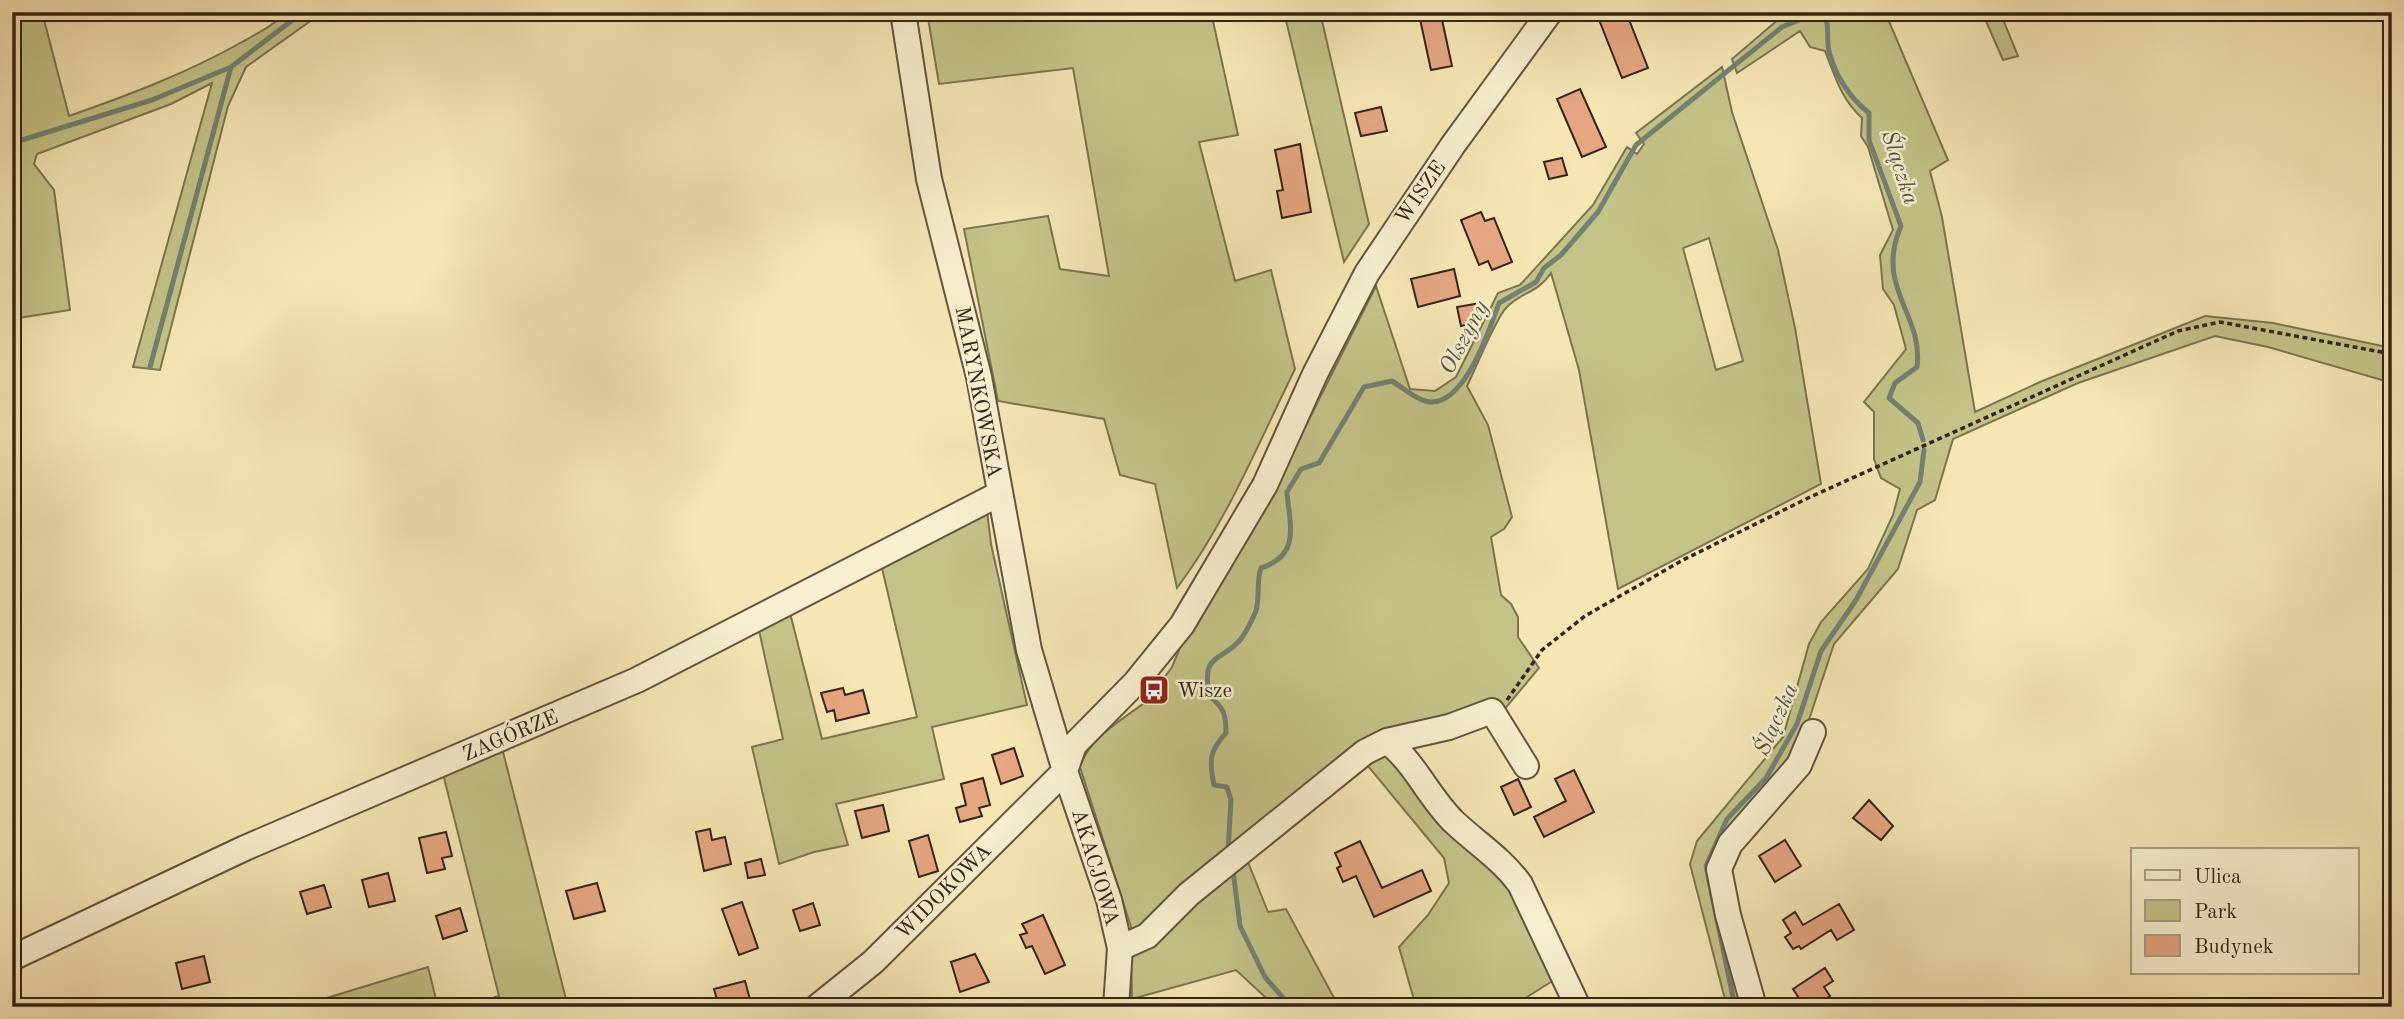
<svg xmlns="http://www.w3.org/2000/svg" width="2404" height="1019" font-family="'Old Standard TT',serif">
<rect width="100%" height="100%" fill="#f5e6b4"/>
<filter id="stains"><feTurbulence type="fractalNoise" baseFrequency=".00286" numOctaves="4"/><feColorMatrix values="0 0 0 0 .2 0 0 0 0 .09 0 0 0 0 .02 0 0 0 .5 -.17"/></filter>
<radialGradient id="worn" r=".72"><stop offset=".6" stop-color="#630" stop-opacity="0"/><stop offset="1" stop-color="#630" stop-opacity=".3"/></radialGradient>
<path fill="#c4c387" stroke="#7c7451" stroke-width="2" fill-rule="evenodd" d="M12 12H42L69 116C129 95 187 73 242 42 258 33 274 25 287 12H323L246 67 228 106 160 370 133 367 212 83 171 104 37 154 34 164 54 190 70 310 12 319Z
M927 12H1211L1238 135 1199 142 1235 281 1271 270 1295 369C1259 442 1226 523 1177 588L1155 484 1120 475 1104 419 998 401 964 229 1048 216 1060 269 1109 276 1073 68 939 84Z
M1284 12H1320L1369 224 1344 262Z
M1787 12H1885L1948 160 1930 171 1942 217 1975 412 2040 382 2205 316 2273 323 2392 348V383L2268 347 2215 336 2078 383 1953 439 1935 500 1917 510 1898 569 1834 644 1796 759 1714 860 1749 1007H1727L1690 864 1697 841 1783 737 1809 644 1821 622 1868 569 1893 515 1900 489 1881 478 1874 459V412L1864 402 1906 349 1894 305 1883 289 1880 255 1893 230 1868 147 1861 136 1862 118C1841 99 1835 76 1825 51L1810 47 1800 31 1737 73 1732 59Z
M1982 12H2000L2018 56 2003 60Z
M1722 67 1732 112 1778 250 1795 328 1821 484 1618 589 1579 370 1551 273C1537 294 1522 291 1506 308 1496 318 1475 370 1467 386L1488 425 1512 517 1504 529 1491 537 1501 595 1511 604 1518 617V637L1539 668 1503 711 1412 732 1144 929 1132 930 1080 767C1091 731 1139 712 1162 688L1159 685 1172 667 1182 643 1253 531 1376 286 1410 389 1435 391 1456 377 1498 293 1520 285 1593 205 1627 147 1637 154 1644 144 1636 133ZM1709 238 1743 361 1716 370 1683 248Z
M987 511 991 544 1027 705 932 727 944 779 836 804 848 845 814 852 779 864 752 747 783 739 758 626 789 609 822 739 917 717 881 564Z
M502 748 568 1007H463L499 996 442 770Z
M1386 749 1503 868 1559 977 1511 1007H1416L1399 947 1428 915 1449 883 1444 858 1363 760Z
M1246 857 1268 912 1286 909 1339 1007H1276L1236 970 1132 999 1131 958 1190 901Z
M428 967 438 1007H310L309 1004 317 1001Z"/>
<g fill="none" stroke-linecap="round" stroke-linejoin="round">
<path stroke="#728174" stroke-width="5" d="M1823 12C1831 25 1825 41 1830 55 1836 77 1851 99 1869 113V140L1901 226C1874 288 1924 314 1917 367L1895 383 1889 398 1918 423 1923 440
M12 143 152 100 231 67
M150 367 231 67 303 12
M1228 852 1231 800 1227 787 1214 785C1209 761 1209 751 1226 733 1226 715 1224 707 1209 696 1202 651 1219 664 1240 640 1246 633 1252 620 1256 611 1260 598 1256 582 1261 568 1302 555 1289 523 1287 492L1301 469 1319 463 1364 387 1392 381C1402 387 1414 398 1425 401 1463 412 1490 328 1499 303L1536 282 1544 268 1561 255 1598 212 1636 145 1782 27 1801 19H1827
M1233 870 1240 926 1265 977 1291 1007
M1735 1007 1706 866 1727 819 1766 778 1797 724 1821 651 1856 600 1920 482 1924 450"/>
</g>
<path fill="#e5a681" stroke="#34241b" stroke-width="2" d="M1596 12H1626L1648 68 1622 78Z
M1441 15 1452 66 1431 70 1420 19Z
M1580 89 1606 147 1582 157 1557 99Z
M1381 107 1387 131 1361 136 1355 113Z
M1300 144 1311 212 1282 218 1277 191 1283 190 1275 150Z
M1562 158 1567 175 1549 179 1544 162Z
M1481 212 1485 221 1494 218 1512 262 1492 270 1488 261 1479 265 1461 220Z
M1454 269 1460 296 1418 307 1411 279Z
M1475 304 1479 322 1461 326 1457 307Z
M843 688 845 695 863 690 869 713 836 721 834 710 827 712 821 693Z
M1014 748 1023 776 1001 784 992 755Z
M1574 770 1594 812 1544 837 1534 817 1566 801 1555 779Z
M983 778 990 805 979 808 982 816 960 822 956 808 966 805 961 784Z
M1518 779 1531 807 1514 815 1501 787Z
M1869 800 1893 826 1881 840 1853 818Z
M883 805 889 831 862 838 855 811Z
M710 829 712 840 725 837 731 864 704 871 696 832Z
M446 832 452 856 442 858 445 869 427 873 419 838Z
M928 835 938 871 919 877 909 841Z
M1785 840 1801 866 1775 882 1759 856Z
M1360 841 1382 888 1422 870 1431 891 1374 917 1356 876 1343 882 1337 868 1341 866 1335 853Z
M761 859 765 875 748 878 745 863Z
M388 873 395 901 369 907 362 880Z
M597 883 605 911 574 919 566 891Z
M324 885 331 907 307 914 300 892Z
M742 902 758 948 739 955 722 909Z
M813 903 820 925 800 931 793 910Z
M1839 904 1854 930 1837 940 1831 930 1801 949 1799 946 1793 949 1785 937 1791 933 1783 920 1795 912 1803 925Z
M460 908 467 931 443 939 436 916Z
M1043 915 1065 965 1045 974 1032 946 1026 948 1020 935 1027 933 1022 924Z
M975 954 989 982 960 992 951 962Z
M204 956 210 982 182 989 176 963Z
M1825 968 1833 981 1824 987 1830 996 1814 1007H1805L1793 989Z
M745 981 752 1007H719L714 989Z"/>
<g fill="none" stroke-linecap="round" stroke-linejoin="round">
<g stroke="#645441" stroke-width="28">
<path id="minor" d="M903 12 929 179 979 377 1029 650 1065 771 1109 900 1120 948 1116 1007
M1387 741C1415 763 1428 796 1453 821 1476 843 1501 858 1520 884L1578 1007
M1120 948 1147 936 1189 894 1365 752 1387 741 1449 727 1492 711 1526 766
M12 958 245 848 637 680 999 494
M817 1007 873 962 1065 771 1074 745 1135 683 1182 625 1265 485 1315 374 1367 273 1453 145 1550 12
M1754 1007 1728 915 1719 869 1730 844 1799 765 1813 732"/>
</g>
<path stroke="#34241b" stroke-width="3.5" stroke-dasharray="5 3.5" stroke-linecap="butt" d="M1507 700 1542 650 1585 616 1683 560 1808 498 2178 331 2220 322 2392 354"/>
<use href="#minor" stroke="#f8efce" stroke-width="24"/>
</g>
<defs>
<g id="bus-square" transform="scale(1.575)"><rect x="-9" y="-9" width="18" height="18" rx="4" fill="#8f2418" stroke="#f8efce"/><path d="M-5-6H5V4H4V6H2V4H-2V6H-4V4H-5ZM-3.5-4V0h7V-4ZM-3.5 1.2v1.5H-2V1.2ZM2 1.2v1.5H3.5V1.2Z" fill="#fff"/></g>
</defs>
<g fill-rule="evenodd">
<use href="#bus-square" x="1154" y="690"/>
</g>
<g text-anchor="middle" stroke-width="5" stroke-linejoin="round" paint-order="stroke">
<g font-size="21" fill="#34241b" stroke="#f8efce">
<text transform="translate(1420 192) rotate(-55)" y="7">WISZE</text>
<text transform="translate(979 392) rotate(79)" y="7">MARYNKOWSKA</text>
<text transform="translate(510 735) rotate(-23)" y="7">ZAGÓRZE</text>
<text transform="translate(1096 867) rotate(73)" y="7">AKACJOWA</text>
<text transform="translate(943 891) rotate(-45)" y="7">WIDOKOWA</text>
</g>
<g font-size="21" fill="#34241b" stroke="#f8efce" text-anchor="start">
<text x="1177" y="697">Wisze</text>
</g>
<g font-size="23" font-style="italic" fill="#535248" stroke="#f8efce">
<text transform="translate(1901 167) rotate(72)" y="8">Ślączka</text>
<text transform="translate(1463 337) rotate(-62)" y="8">Olszyny</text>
<text transform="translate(1775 719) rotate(-66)" y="8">Ślączka</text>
</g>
</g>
<rect width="2404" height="1019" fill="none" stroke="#f5e6b4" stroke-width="42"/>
<rect x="14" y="14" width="2376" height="991" fill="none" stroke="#34241b" stroke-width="3.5"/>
<rect x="21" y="21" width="2362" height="977" fill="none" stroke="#34241b" stroke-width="2"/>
<rect x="2131" y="848" width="228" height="126" fill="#f8efce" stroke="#aa9e86" stroke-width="2"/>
<rect x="2145" y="870" width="35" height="10" fill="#f8efce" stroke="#aa9e86" stroke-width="2"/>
<text x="2194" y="883" font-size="21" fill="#34241b">Ulica</text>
<rect x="2145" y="900" width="35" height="21" fill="#c4c387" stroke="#aa9e86" stroke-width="2"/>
<text x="2194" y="918" font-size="21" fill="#34241b">Park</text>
<rect x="2145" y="935" width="35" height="21" fill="#e5a681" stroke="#aa9e86" stroke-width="2"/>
<text x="2194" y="953" font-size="21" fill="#34241b">Budynek</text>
<rect width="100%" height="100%" filter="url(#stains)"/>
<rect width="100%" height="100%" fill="url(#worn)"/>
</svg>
